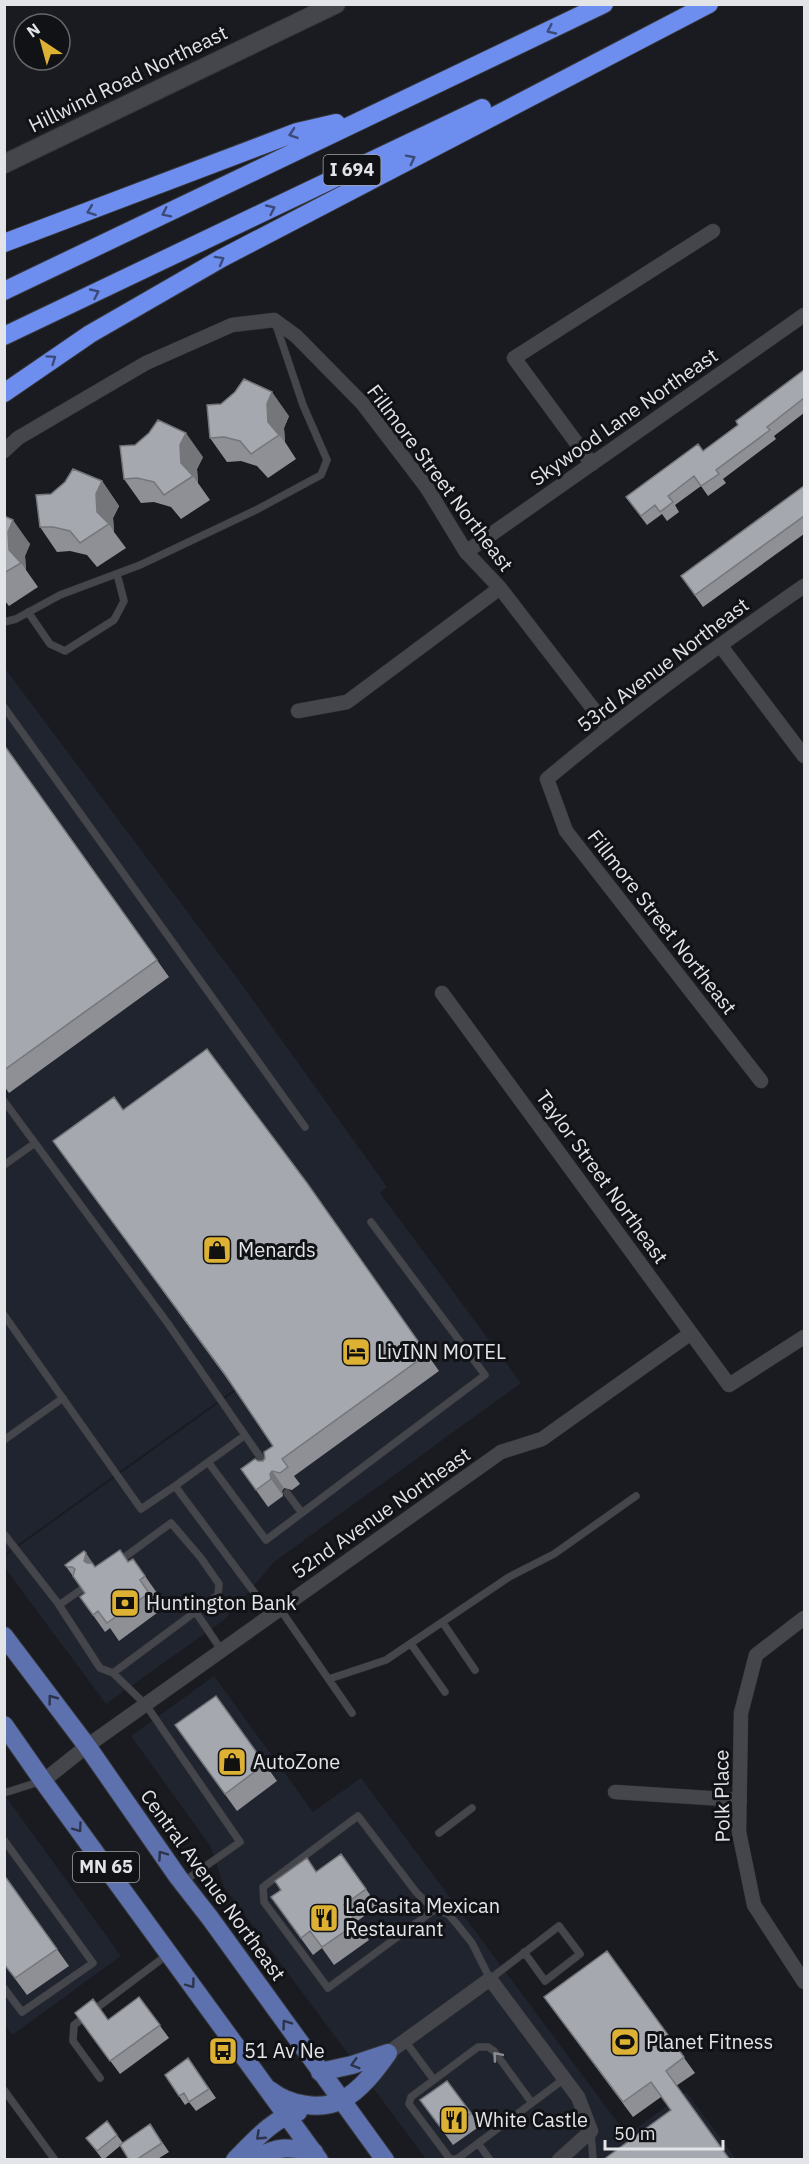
<svg xmlns="http://www.w3.org/2000/svg" width="809" height="2164" font-family="'IBM Plex Sans',sans-serif">
<rect width="100%" height="100%" fill="#191b20"/>
<path fill="#20242e" d="M4 667 243 986 387 1187 380 1193 521 1383 274 1562 224 1620 106 1704 5 1568V1556L234 1392 289 1350 5 1554Z
M214 1676 313 1812 361 1778 627 2135 686 2092 736 2159H426L224 1887 211 1847 131 1736Z
M4 1794 121 1956 12 2035 4 2023Z"/>
<g fill="none" stroke-linecap="round" stroke-linejoin="round">
<g stroke="#36373a" stroke-width="8">
<path id="lane" d="M28 612 50 644 65 651 114 620 124 601 117 574
M4 622 16 619 60 595 140 565 256 510 321 475 327 460 303 405 276 325
M4 707 305 1127
M4 1101 169 1325 267 1467
M4 1165 35 1143
M4 1315 141 1509 175 1486
M244 1436 175 1486 271 1615
M4 1440 63 1398
M208 1462 266 1540 485 1375 371 1222
M287 1493 302 1513
M4 1534 57 1602 100 1668 113 1673 146 1705 240 1842 183 1882
M59 1605 82 1589
M280 1609 352 1713
M195 1611 222 1651
M443 1623 475 1670
M411 1644 445 1692
M113 1673 218 1595 219 1584 201 1558 171 1523 118 1562
M329 1679 386 1660 509 1577 554 1554 636 1496
M4 1793 42 1781
M439 1833 472 1808
M4 1840 93 1963 22 2012 4 1988
M434 1910 328 1988 264 1902 263 1887 358 1816 416 1892 434 1910 448 1914 456 1923 472 1943 490 1979 559 1926 580 1954 545 1981 524 1952
M405 2041 434 2080
M100 2078 73 2041 74 2025 167 1955
M4 2090 55 2160
M532 2103 494 2051 488 2047H478L411 2097 409 2104 450 2159H457L564 2079
M591 2132 593 2160
M478 2143 490 2160"/>
</g>
<g stroke="#36373a" stroke-width="15">
<path id="street" d="M4 451 18 438 146 363 232 325 274 320 296 336 362 403 427 488 466 552 500 588 608 728
M592 464 514 358 713 231
M466 552 804 315
M720 645 804 756
M298 711 347 702 500 588
M442 993 729 1385 804 1337
M761 1081 566 831 547 779C629 710 716 647 804 586
M804 1618 756 1655 741 1713 739 1832 754 1905 804 1982
M43 1781 87 1746 501 1452 542 1439 691 1333
M615 1792 740 1800
M388 2053 490 1979 578 2097 591 2131 559 2160"/>
</g>
<g stroke="#36373a" stroke-width="20">
<path id="secondary" d="M4 164 336 4"/>
</g>
<g stroke="#36373a" stroke-width="20">
<path id="primary" d="M4 1636 87 1746 178 1877 210 1918 385 2160
M4 1725 43 1781 319 2160
M320 2072 352 2065 388 2053
M270 2090C289 2105 320 2111 342 2100 361 2090 376 2070 388 2053
M235 2160C253 2142 273 2118 298 2112
M254 2160C277 2145 289 2147 314 2152"/>
</g>
<g stroke="#36373a" stroke-width="20">
<path id="highway" d="M4 243 297 132 336 123
M4 291 604 4
M4 336 482 108
M4 393 90 334 222 258 709 4"/>
</g>
<use href="#lane" stroke="#44464c" stroke-width="7"/>
<use href="#street" stroke="#44464c" stroke-width="14"/>
<use href="#secondary" stroke="#44464c" stroke-width="18"/>
<use href="#primary" stroke="#5d71ae" stroke-width="18"/>
<use href="#highway" stroke="#6e8eef" stroke-width="18"/>
</g>
<path fill="#8e9096" d="M804 370V413L774 436 776 439 723 479 726 483 708 496 701 486 675 505 679 512 667 521 662 514 647 525 626 497 703 451 738 425Z
M289 416 284 428 285 442 296 459 268 478 257 466 241 461 227 462 210 438Z
M203 457 197 469 198 483 210 500 181 519 171 507 154 502 141 503 124 479Z
M102 481 119 506 113 518 114 532 126 548 97 567 87 555 70 551 57 552 40 527 51 494Z
M804 486V534L703 607 681 576Z
M4 516 30 544 25 556 26 570 38 587 9 606 4 600Z
M4 745 169 977 9 1093 4 1086Z
M123 1110 307 1183 439 1371 294 1476 300 1484 292 1490 284 1488 282 1491 283 1496 268 1507 241 1469 258 1461H263L273 1446 231 1384 53 1141Z
M84 1551 95 1567 128 1562 133 1559 157 1593 152 1597 161 1610 119 1641 110 1628 105 1632 80 1597 85 1593 65 1565Z
M175 1725 265 1764 277 1781 237 1811Z
M341 1854 378 1906 356 1922 369 1940 334 1965 322 1948 313 1955 271 1897 316 1872Z
M4 1875 69 1966 27 1995 4 1964Z
M607 1951 695 2073 676 2086 671 2110 661 2097 633 2117 544 1997Z
M139 1997 169 2038 120 2074 75 2013 108 2020Z
M188 2058 216 2098 196 2111 189 2102 185 2105 165 2075Z
M420 2100 471 2113 480 2126 453 2145Z
M150 2124 169 2152 156 2160H129L120 2146 103 2160 86 2138 117 2135 123 2143Z"/>
<path fill="#74767a" d="M272 392 289 416 284 428 285 442 279 435 268 422 267 404Z
M186 433 203 457 197 469 198 483 193 476 181 463 180 445Z
M102 481 119 506 113 518 114 532 109 524 97 512 96 494Z
M13 520 30 544 25 556 26 570 21 563 9 550 8 532Z
M272 1471 284 1488 282 1491 283 1496 271 1479 270 1474Z
M86 1553 98 1571 84 1561Z"/>
<path fill="#a5a8ae" stroke="#74767a" stroke-width="1.5" d="M804 370V398L767 427 770 430 716 470 719 474 701 486 694 476 668 496 673 502 660 512 655 505 641 516 626 497 698 444 703 451 738 425 736 421Z
M244 379 272 392 267 404 268 422 279 435 251 454 240 441 224 437 210 438 207 405 221 404 235 392Z
M158 420 186 433 180 445 181 463 193 476 164 495 154 482 137 478 124 479 120 446 135 445 149 433Z
M73 469 102 481 96 494 97 512 109 524 80 543 70 531 53 527H40L36 495 51 494 65 482Z
M804 486V516L695 595 681 576Z
M4 516 13 520 8 532 9 550 21 563 4 573Z
M4 745 157 960 4 1070Z
M207 1049 307 1183 427 1354 282 1459 288 1467 280 1473 272 1471 270 1474 271 1479 256 1490 241 1469 255 1459 258 1461H263L265 1458 264 1452 273 1446 224 1373 53 1141 114 1097 123 1110Z
M120 1550 128 1562 133 1559 145 1576 140 1580 149 1593 107 1623 98 1611 93 1615 80 1597 85 1593 73 1576 75 1569 72 1567H67L65 1565 84 1551 86 1553 84 1561 87 1563H92L95 1567Z
M216 1696 265 1764 225 1794 175 1725Z
M341 1854 366 1889 344 1905 357 1923 322 1947 310 1931 301 1938 271 1897 281 1890 275 1881 307 1858 316 1872Z
M4 1875 57 1949 15 1978 4 1964Z
M607 1951 684 2057 666 2071 730 2160H603L671 2110 651 2082 623 2102 544 1997Z
M139 1997 160 2025 110 2061 75 2013 93 1999 108 2020Z
M188 2058 209 2089 189 2102 184 2093 179 2096 165 2075Z
M447 2081 471 2113 444 2132 420 2100Z
M107 2121 117 2135 97 2151 86 2138Z
M150 2124 162 2143 136 2160H129L120 2145Z"/>
<defs><path id="oneway-chevron" d="M-2-3.5L2.5 0L-2 3.5" fill="none" stroke-width="1.6" stroke-linecap="round" stroke-linejoin="round" transform="scale(1.5)"/></defs>
<g stroke="#3b4a78">
<use href="#oneway-chevron" transform="translate(551 30) rotate(155)"/>
<use href="#oneway-chevron" transform="translate(293 134) rotate(161)"/>
<use href="#oneway-chevron" transform="translate(411 159) rotate(-27)"/>
<use href="#oneway-chevron" transform="translate(271 209) rotate(-25)"/>
<use href="#oneway-chevron" transform="translate(91 211) rotate(159)"/>
<use href="#oneway-chevron" transform="translate(166 213) rotate(154)"/>
<use href="#oneway-chevron" transform="translate(220 260) rotate(-29)"/>
<use href="#oneway-chevron" transform="translate(95 293) rotate(-25)"/>
<use href="#oneway-chevron" transform="translate(52 359) rotate(-35)"/>
</g>
<g stroke="#2c334b">
<use href="#oneway-chevron" transform="translate(52 1699) rotate(-127)"/>
<use href="#oneway-chevron" transform="translate(78 1828) rotate(54)"/>
<use href="#oneway-chevron" transform="translate(162 1855) rotate(-125)"/>
<use href="#oneway-chevron" transform="translate(191 1984) rotate(54)"/>
<use href="#oneway-chevron" transform="translate(286 2024) rotate(-126)"/>
<use href="#oneway-chevron" transform="translate(355 2064) rotate(164)"/>
<use href="#oneway-chevron" transform="translate(260 2136) rotate(137)"/>
</g>
<use stroke="#8b8d92" href="#oneway-chevron" transform="translate(497 2056) rotate(-130)"/>
<defs>
<g id="shop-square" transform="scale(1.5)"><rect x="-9" y="-9" width="18" height="18" rx="4" fill="#ddb133" stroke="#111216"/><path d="M-5-2.5h2.3a2.7 3.5 0 0 1 5.4 0H5L5.5 6h-11ZM-1.5-2.5h3a1.5 2.3 0 0 0-3 0Z" fill="#111"/></g>
<g id="hotel-square" transform="scale(1.5)"><rect x="-9" y="-9" width="18" height="18" rx="4" fill="#ddb133" stroke="#111216"/><path d="M-6-4.5h1.5V1H6V5H4.5V3h-9V5H-6ZM-4 0a1.8 1.8 0 1 1 3.6 0ZM.5 0V-2.5h3Q6-2.5 6 0Z" fill="#111"/></g>
<g id="bank-square" transform="scale(1.5)"><rect x="-9" y="-9" width="18" height="18" rx="4" fill="#ddb133" stroke="#111216"/><path d="M-6-4H6V4H-6ZM0-2.3a2.3 2.3 0 1 0 0 4.6a2.3 2.3 0 1 0 0-4.6Z" fill="#111"/></g>
<g id="restaurant-square" transform="scale(1.5)"><rect x="-9" y="-9" width="18" height="18" rx="4" fill="#ddb133" stroke="#111216"/><path d="M-5-6h1v4h1v-4h1v4h1v-4h1v5L-1.5 .5V6h-2V.5L-5-1ZM5-6V6H3V1.5H1.5Q1.5-4 5-6Z" fill="#111"/></g>
<g id="stadium-square" transform="scale(1.5)"><rect x="-9" y="-9" width="18" height="18" rx="4" fill="#ddb133" stroke="#111216"/><path d="M0-5a6.5 5 0 1 0 0 10a6.5 5 0 1 0 0-10ZM-3.5-1.8h7v3.6h-7Z" fill="#111"/></g>
<g id="bus-square" transform="scale(1.5)"><rect x="-9" y="-9" width="18" height="18" rx="4" fill="#ddb133" stroke="#111216"/><path d="M-5-6H5V4H4V6H2V4H-2V6H-4V4H-5ZM-3.5-4V0h7V-4ZM-3.5 1.2v1.5H-2V1.2ZM2 1.2v1.5H3.5V1.2Z" fill="#111"/></g>
</defs>
<g fill-rule="evenodd">
<use href="#shop-square" x="217" y="1250"/>
<use href="#hotel-square" x="356" y="1352"/>
<use href="#bank-square" x="125" y="1603"/>
<use href="#shop-square" x="232" y="1762"/>
<use href="#restaurant-square" x="324" y="1918"/>
<use href="#stadium-square" x="625" y="2042"/>
<use href="#bus-square" x="223" y="2051"/>
<use href="#restaurant-square" x="454" y="2120"/>
</g>
<g text-anchor="middle" stroke-width="6" stroke-linejoin="round" paint-order="stroke">
<g fill="#111216" stroke="#a3a5a8" stroke-width="1.5">
<rect x="323.5" y="155" width="57" height="30" rx="4.5"/>
<rect x="73" y="1852" width="66" height="30" rx="4.5"/>
</g>
<g font-size="18" font-weight="bold" fill="#e2e4e7">
<text x="352" y="176">I 694</text>
<text x="106" y="1873">MN 65</text>
</g>
<g font-size="20" fill="#e2e4e7" stroke="#111216">
<text transform="translate(128 79) rotate(-26)" y="7">Hillwind Road Northeast</text>
<text transform="translate(624 417) rotate(-35)" y="7">Skywood Lane Northeast</text>
<text transform="translate(440 478) rotate(53)" y="7">Fillmore Street Northeast</text>
<text transform="translate(663 665) rotate(-37)" y="7">53rd Avenue Northeast</text>
<text transform="translate(662 922) rotate(52)" y="7">Fillmore Street Northeast</text>
<text transform="translate(602 1177) rotate(54)" y="7">Taylor Street Northeast</text>
<text transform="translate(381 1513) rotate(-35)" y="7">52nd Avenue Northeast</text>
<text transform="translate(722 1796) rotate(-91)" y="7">Polk Place</text>
<text transform="translate(213 1885) rotate(54)" y="7">Central Avenue Northeast</text>
</g>
<g font-size="20" fill="#e2e4e7" stroke="#111216" text-anchor="start">
<text x="238" y="1257">Menards</text>
<text x="377" y="1359">LivINN MOTEL</text>
<text x="146" y="1610">Huntington Bank</text>
<text x="253" y="1769">AutoZone</text>
<text x="345" y="1913">LaCasita Mexican<tspan x="345" dy="23">Restaurant</tspan></text>
<text x="646" y="2049">Planet Fitness</text>
<text x="244" y="2058">51 Av Ne</text>
<text x="475" y="2127">White Castle</text>
</g>
</g>
<rect width="809" height="2164" fill="none" stroke="#e2e4e7" stroke-width="12"/>
<g transform="translate(42 42) rotate(324)"><circle r="28" fill="#111216" stroke="#65666a" stroke-width="1.5"/>
<path d="M0-4.5L10 22L0 15L-10 22Z" fill="#ddb133"/>
<text y="-9" font-size="16" font-weight="bold" text-anchor="middle" fill="#e2e4e7">N</text>
</g>
<path d="M605 2140v9h118v-9" fill="none" stroke="#e2e4e7" stroke-width="3"/>
<text x="614" y="2140" font-size="18" fill="#e2e4e7" stroke="#111216" stroke-width="4.5" paint-order="stroke">50 m</text>
</svg>
